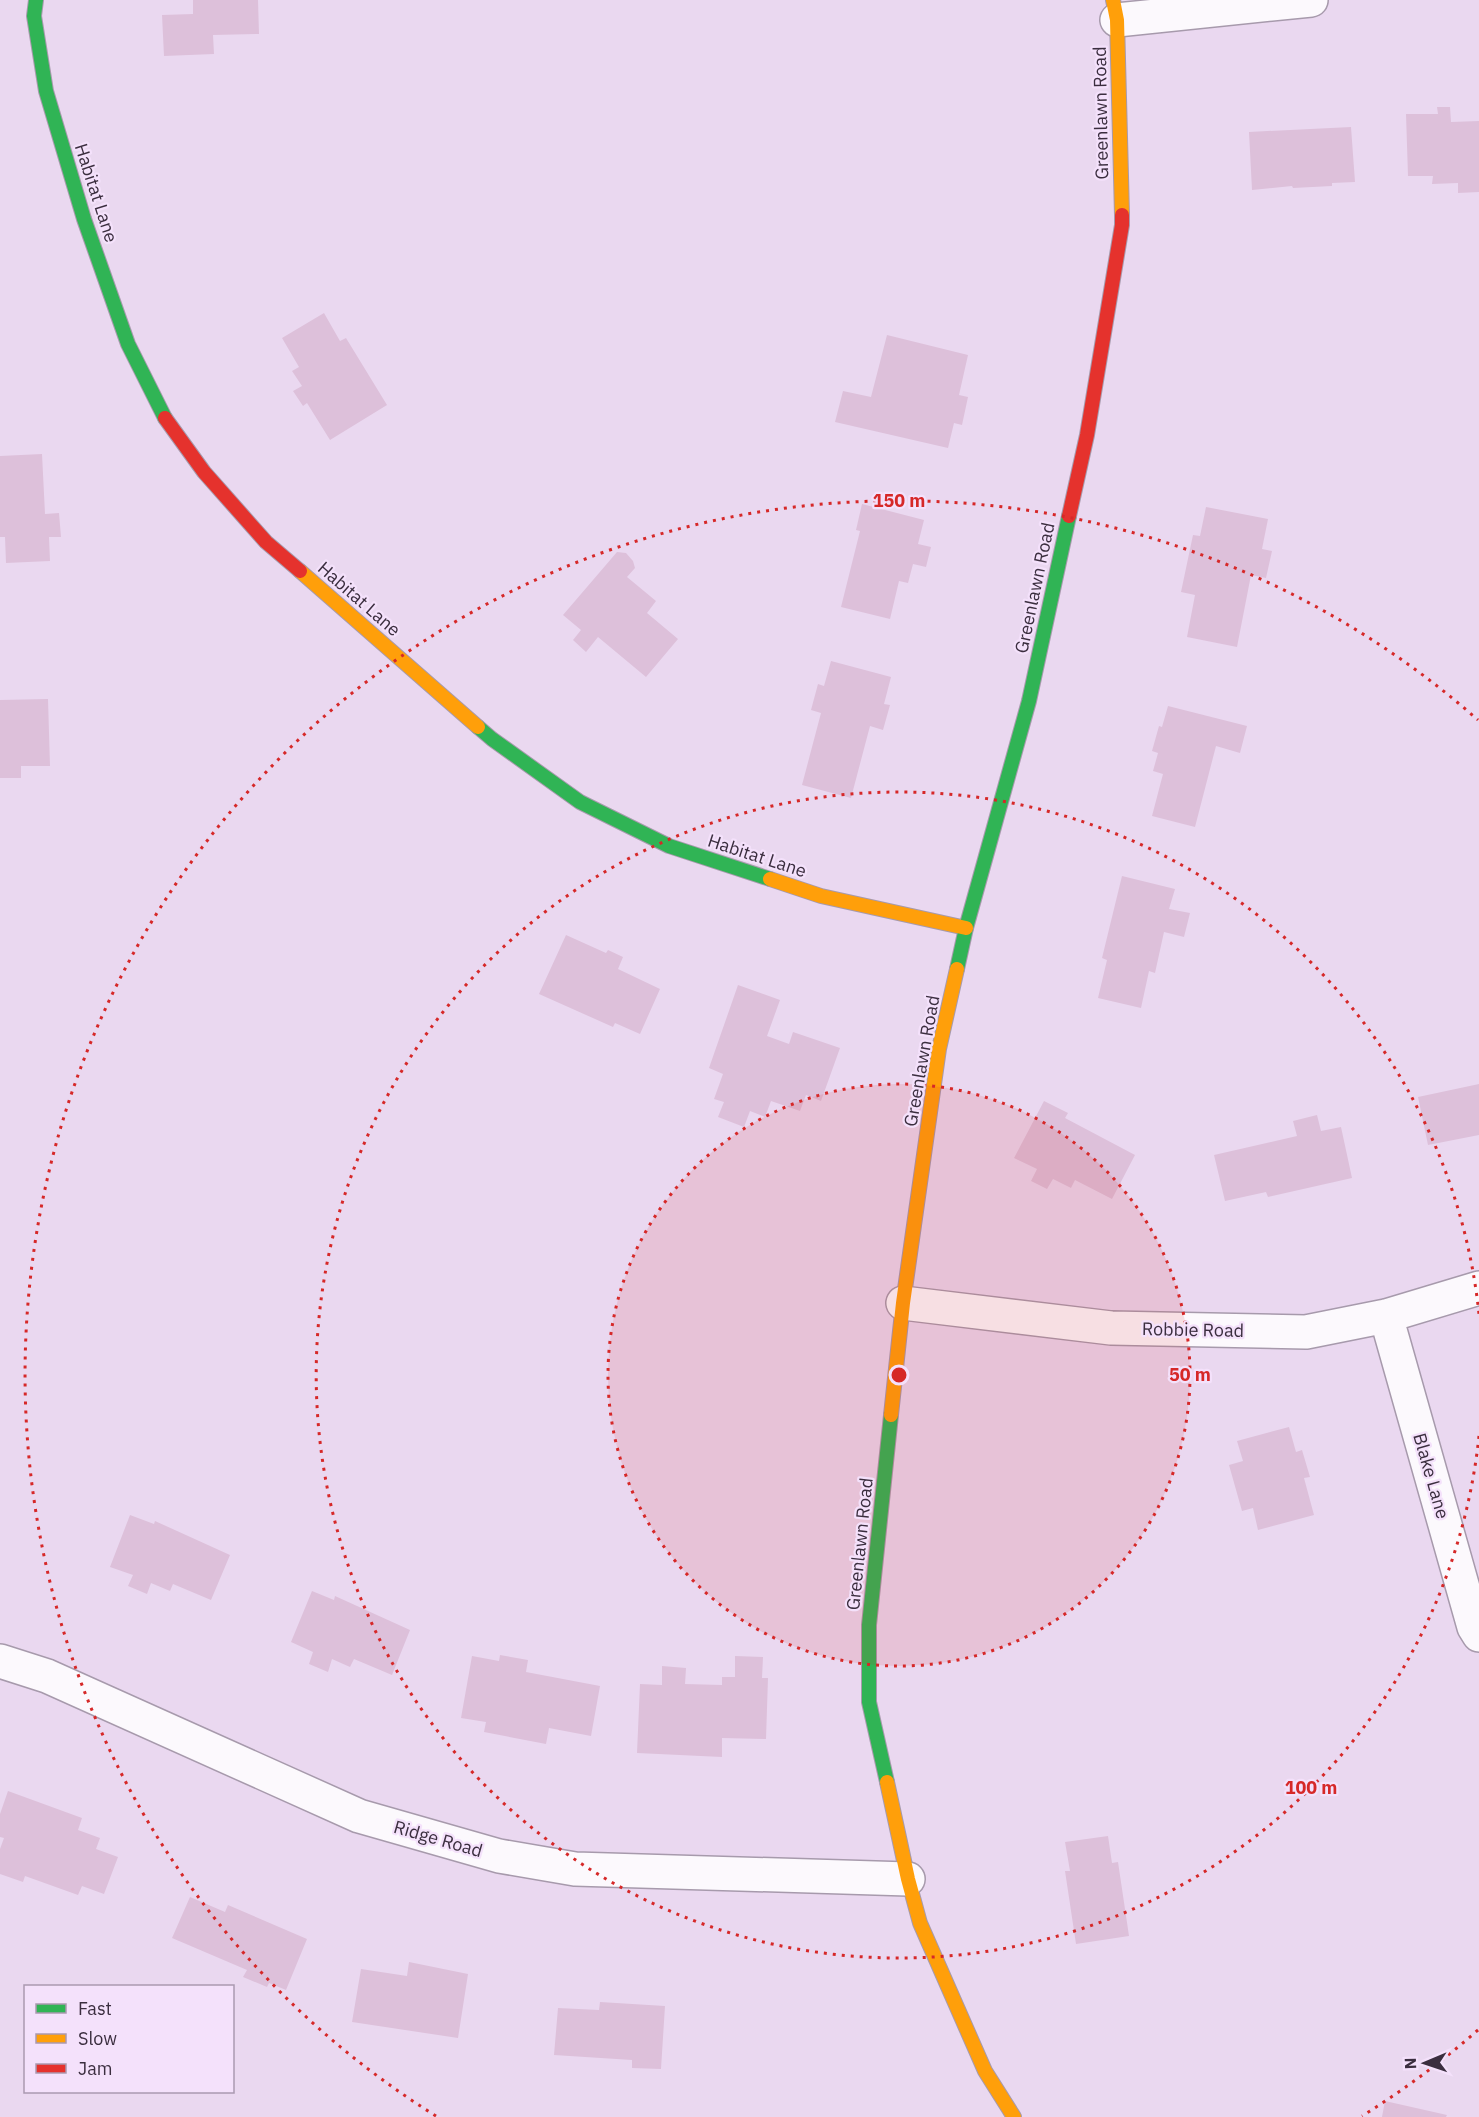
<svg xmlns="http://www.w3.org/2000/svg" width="1479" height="2117" font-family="'IBM Plex Sans',sans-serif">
<rect width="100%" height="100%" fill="#ead8f0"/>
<path fill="#ddc0da" d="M193 0H258L259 34 213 35 214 54 164 56 162 15 193 14Z
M1437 107H1450L1451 122 1479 121V192L1458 193V183L1432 184 1433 176H1408L1406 114H1438Z
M1351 127 1355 182 1332 183V186L1293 188 1292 186 1252 190 1249 132Z
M324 313 340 341 346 338 387 405 330 440 307 403 303 406 293 391 302 386 292 371 299 367 282 338Z
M887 335 968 355 959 395 968 397 962 425 954 423 948 448 835 422 843 391 871 397Z
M42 454 45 514 59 513 61 537H49L50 561 6 563 5 537H0V456Z
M862 504 924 520 918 544 931 547 926 567 913 564 908 583 899 581 890 619 841 607 860 531 856 530Z
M1206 507 1268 519 1262 549 1272 551 1266 578 1251 575 1237 647 1187 637 1195 595 1181 592 1193 535 1200 536Z
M617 552 626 553 633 561 635 568 627 577 656 601 647 613 678 639 646 677 598 637 586 652 573 640 581 630 563 615Z
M831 661 891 677 884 704 890 705 883 730 870 726 851 798 802 785 821 713 811 710 818 684 824 686Z
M48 699 50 766H21V778H0V700Z
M1168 706 1247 726 1240 753 1216 746 1195 827 1152 816 1163 774 1153 771 1158 753 1152 751 1159 726 1162 727Z
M1122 876 1175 889 1169 909 1190 913 1184 937 1164 932 1155 973 1149 971 1141 1008 1098 998 1107 960 1102 958Z
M566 935 606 953 608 950 623 957 618 969 660 989 640 1034 615 1023 613 1027 539 994Z
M738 985 780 1000 767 1036 789 1044 793 1032 840 1048 821 1101 806 1095 800 1111 771 1101 765 1117 750 1111 744 1127 718 1117 724 1102 714 1099 723 1074 709 1068Z
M1479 1084V1135L1428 1145 1418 1097Z
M1044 1101 1068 1113 1065 1118 1135 1155 1112 1199 1075 1180 1071 1188 1053 1179 1047 1189 1031 1181 1037 1169 1014 1158Z
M1317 1115 1321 1131 1341 1127 1352 1178 1268 1197 1266 1192 1225 1201 1214 1155 1297 1136 1293 1121Z
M1289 1427 1296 1452 1302 1450 1310 1477 1304 1478 1314 1515 1258 1530 1253 1508 1242 1511 1229 1465 1243 1461 1237 1441Z
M130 1515 154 1524 155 1521 230 1555 211 1600 173 1584 170 1591 151 1583 147 1594 128 1586 133 1575 110 1567Z
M312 1591 334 1600 335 1596 410 1630 392 1675 354 1659 350 1667 332 1659 328 1672 309 1664 313 1652 291 1642Z
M500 1655 528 1660 526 1672 600 1686 591 1736 549 1728 546 1744 484 1732 486 1722 461 1718 472 1656 499 1661Z
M735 1656 763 1657 762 1678H768L766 1739 722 1738V1757L637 1753 640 1684 662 1685V1666L686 1668 685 1684 722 1685V1677H735Z
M8 1791 82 1818 78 1830 100 1838 96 1849 118 1857 104 1894 82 1886 78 1895 25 1876 23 1882 0 1874V1849L4 1838 0 1837V1814Z
M1108 1836 1112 1863 1118 1862 1129 1936 1076 1944 1065 1871H1070L1065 1842Z
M190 1897 225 1912 228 1905 307 1939 286 1990 269 1983 267 1987 243 1977 247 1970 172 1938Z
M409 1962 468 1974 458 2038 352 2022 361 1969 407 1976Z
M600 2002 665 2006 661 2069 632 2068V2060L554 2055 558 2008 599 2010Z
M1385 2101 1447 2115 1446 2117H1382Z"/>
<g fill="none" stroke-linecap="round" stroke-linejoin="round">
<g stroke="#a79aac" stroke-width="36">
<path id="street" d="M1117 20 1311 0
M903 1303 1111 1328 1306 1332 1386 1316 1479 1288
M1386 1316 1474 1627 1479 1635
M0 1661 47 1676 359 1816 499 1856 575 1869 908 1879"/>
</g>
<g stroke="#a79aac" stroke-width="16">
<path id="fast" d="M36 0 34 16 46 91 84 219 128 344 165 418
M478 727 492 739 580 802 669 846 770 879
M957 969 966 928 1029 701 1069 516
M887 1782 869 1702V1625L891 1415"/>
</g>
<g stroke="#a79aac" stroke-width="16">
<path id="slow" d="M1113 0 1117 20 1122 215
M300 571 478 727
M770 879 821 896 966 928
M891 1415 903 1303 939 1049 957 969
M887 1782 908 1879 920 1923 985 2071 1014 2117"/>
</g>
<g stroke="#a79aac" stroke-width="16">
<path id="jam" d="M165 418 204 472 266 542 300 571
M1069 516 1087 435 1122 225V215"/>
</g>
<use href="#street" stroke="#fcf9fd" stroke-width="33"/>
<use href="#fast" stroke="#30b455" stroke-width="14"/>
<use href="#slow" stroke="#ff9f0a" stroke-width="14"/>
<use href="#jam" stroke="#e5322d" stroke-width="14"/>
</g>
<circle cx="899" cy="1375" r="291" fill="#d62828" fill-opacity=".12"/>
<g fill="none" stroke="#d62828" stroke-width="3" stroke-dasharray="3 6">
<circle cx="899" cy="1375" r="291"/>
<path d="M1479 1436A583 583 0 1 1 1479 1314"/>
<path d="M1478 2030A874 874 0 0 1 1362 2116M436 2116A874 874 0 1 1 1478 720"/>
</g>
<g text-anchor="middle" stroke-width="4.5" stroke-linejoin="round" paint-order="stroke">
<g font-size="18" fill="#3b2e3f" stroke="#f4e1fb">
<text transform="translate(1101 113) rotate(-91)" y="6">Greenlawn Road</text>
<text transform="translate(96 193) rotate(72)" y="6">Habitat Lane</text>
<text transform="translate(1035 588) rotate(-78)" y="6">Greenlawn Road</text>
<text transform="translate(359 599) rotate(41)" y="6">Habitat Lane</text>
<text transform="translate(757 856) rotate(18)" y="6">Habitat Lane</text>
<text transform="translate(922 1061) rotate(-80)" y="6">Greenlawn Road</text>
<text transform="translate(1193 1330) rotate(1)" y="6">Robbie Road</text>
<text transform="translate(1431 1476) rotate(74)" y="6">Blake Lane</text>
<text transform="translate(860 1544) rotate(-84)" y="6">Greenlawn Road</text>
<text transform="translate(438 1839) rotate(16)" y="6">Ridge Road</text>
</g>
</g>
<circle cx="899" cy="1375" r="9" fill="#d62828" stroke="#f4e1fb" stroke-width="3"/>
<g font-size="18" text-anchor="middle" font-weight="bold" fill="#d62828" stroke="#f4e1fb" stroke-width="4.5" stroke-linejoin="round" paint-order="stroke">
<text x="899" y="507">150 m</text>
<text x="1190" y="1381">50 m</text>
<text x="1311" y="1794">100 m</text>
</g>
<rect x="24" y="1985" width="210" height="108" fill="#f4e1fb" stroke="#aa99b0" stroke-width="1.5"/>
<rect x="36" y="2004" width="30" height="9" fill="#30b455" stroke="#aa99b0" stroke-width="1.5"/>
<text x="78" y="2015" font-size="18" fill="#3b2e3f">Fast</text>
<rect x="36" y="2034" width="30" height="9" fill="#ff9f0a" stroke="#aa99b0" stroke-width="1.5"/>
<text x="78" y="2045" font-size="18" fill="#3b2e3f">Slow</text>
<rect x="36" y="2064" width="30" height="9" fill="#e5322d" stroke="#aa99b0" stroke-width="1.5"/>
<text x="78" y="2075" font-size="18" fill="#3b2e3f">Jam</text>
<g transform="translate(1425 2063) rotate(268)" stroke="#f4e1fb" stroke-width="4.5" paint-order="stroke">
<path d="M0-4.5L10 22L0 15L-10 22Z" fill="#3b2e3f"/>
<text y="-9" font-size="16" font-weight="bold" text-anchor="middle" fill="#3b2e3f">N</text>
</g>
</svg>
